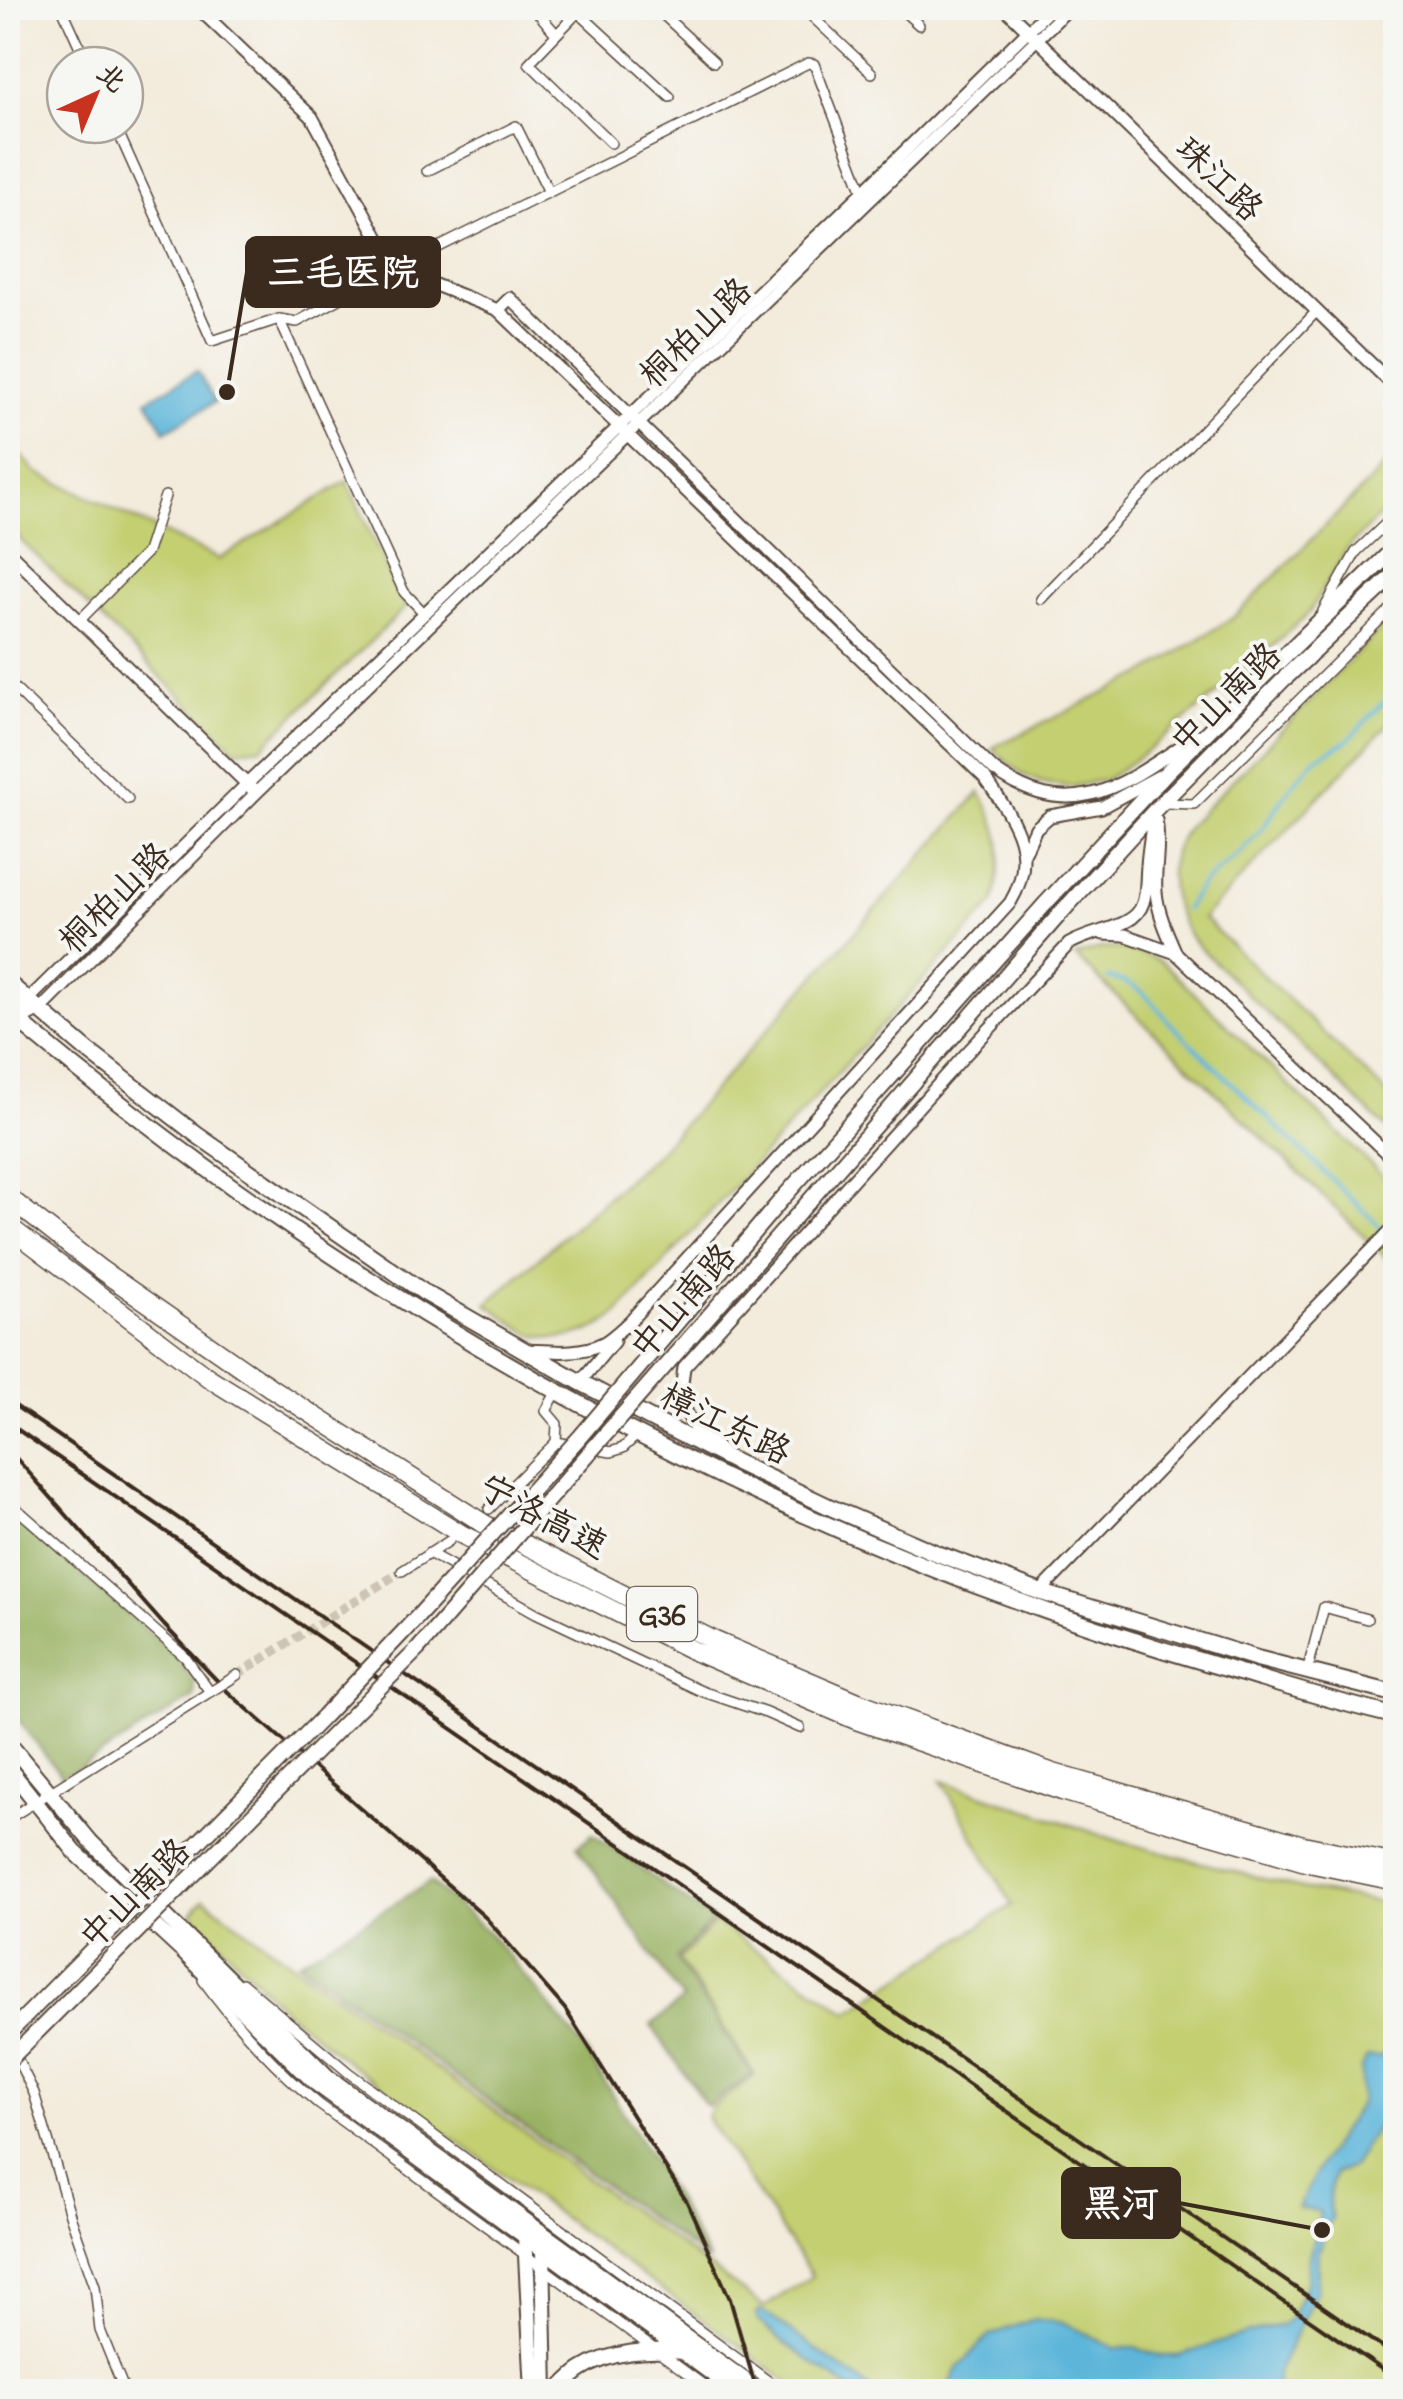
<svg xmlns="http://www.w3.org/2000/svg" width="1403" height="2399" font-family="'Indie Flower','LXGW WenKai TC',sans-serif">
<rect width="100%" height="100%" fill="#f6f6f2"/>
<filter id="ink" filterUnits="userSpaceOnUse"><feTurbulence type="fractalNoise" baseFrequency=".01" numOctaves="2"/><feDisplacementMap in="SourceGraphic" scale="20" xChannelSelector="R" yChannelSelector="G"/><feConvolveMatrix kernelMatrix="1 2 1 2 8 2 1 2 1" color-interpolation-filters="sRGB"/></filter>
<filter id="wash" filterUnits="userSpaceOnUse"><feTurbulence type="fractalNoise" baseFrequency=".0048" numOctaves="4" result="noise"/><feDisplacementMap in="SourceGraphic" scale="40" xChannelSelector="R" yChannelSelector="G"/><feGaussianBlur stdDeviation="2.25" result="paint"/><feColorMatrix in="noise" values="0 0 0 0 0 0 0 0 0 0 0 0 0 0 0 0 0 1.4 0 .05"/><feComposite in="paint" operator="in"/></filter>
<g filter="url(#wash)">
<rect width="100%" height="100%" fill="#f3ebdb"/>
<path fill="#c3cf71" stroke="#7f7c48" stroke-width="2.5" d="M8 449 23 457 36 472 219 559 347 481 395 587 407 606 262 747 236 750 8 528Z
M1395 456V500L1347 549 1309 613 1247 669 1151 748 1107 779 1071 787 1043 783 1021 774 992 748 1144 674 1235 616Z
M1395 614V717L1203 918 1395 1101V1137L1195 943C1174 918 1165 881 1175 849 1178 842 1183 834 1187 827Z
M980 792C1007 839 1003 851 994 903L616 1315C596 1332 561 1344 534 1335 520 1330 500 1312 487 1304L658 1152Z
M1103 948C1126 948 1142 953 1162 962L1395 1188V1266L1075 956Z
M942 1781 1122 1842 1302 1889 1395 1905V2391H801L348 2062 283 2009 192 1913 204 1899 764 2307 812 2276 707 2118 711 2108 755 2075 679 1960 715 1922 848 2012 1012 1905Z"/>
<path fill="#9ab263" stroke="#6a6e40" stroke-width="2.5" d="M8 1511 177 1656 195 1684 194 1697 63 1778 8 1707Z
M593 1834 713 1920 676 1959 752 2074 707 2106 651 2025 683 2000 577 1846Z
M430 1882 490 1934 581 2044 655 2164 709 2261 298 1962Z"/>
<path fill="#5db6da" stroke="#4c707c" stroke-width="2.5" d="M197 371 215 402 165 431 147 400Z
M1395 2038V2081L1388 2088 1390 2104 1357 2159 1352 2167 1335 2173C1329 2190 1327 2202 1332 2218L1327 2228 1318 2254 1317 2290 1277 2373V2391H950V2384L959 2367 990 2335 1034 2319 1065 2323 1115 2348H1136L1161 2356H1178L1249 2333 1283 2324 1291 2318 1307 2281 1308 2261 1320 2213 1318 2211 1298 2208 1320 2164 1361 2102V2068L1367 2057H1381Z
M761 2310 874 2391H852L791 2348 757 2320V2313Z"/>
<g fill="none" stroke-linecap="round" stroke-linejoin="round">
<path stroke="#5db6da" stroke-width="4" d="M1185 910 1202 884 1242 851 1259 833 1293 784 1316 758 1346 742 1396 689
M1108 978C1141 983 1151 1000 1171 1024L1396 1242"/>
</g>
</g>
<g filter="url(#ink)">
<g fill="none" stroke-linecap="round" stroke-linejoin="round">
<path stroke="#cec4b5" stroke-width="9" stroke-dasharray="9 4.5" stroke-linecap="butt" d="M237 1675 402 1571"/>
<g stroke="#57473a" stroke-width="12">
<path id="minor" d="M62 8 88 65
M534 8 556 34
M582 8 529 63 611 143
M656 8 714 62
M803 8 872 73
M900 8 919 25
M578 12 670 97
M115 125 212 341 279 319 297 322 395 269 808 63 814 64 863 192
M427 171 516 126 549 192
M279 319 404 592 424 613
M1041 599 1317 311
M1323 611 1356 552 1396 514
M79 621 147 552 165 496
M8 682 128 799
M1163 803 1194 804 1396 604
M557 1391 546 1411 557 1424 556 1442 611 1452 623 1448 637 1435
M8 1501 185 1657 210 1692
M489 1509 556 1442
M429 1553 536 1613 701 1691 766 1713 800 1728
M402 1571 449 1541
M1307 1672 1324 1607 1367 1619
M228 1681 237 1675
M8 1819 213 1690
M203 1980C235 2024 278 2071 320 2105L713 2392
M242 1983 349 2073 783 2392
M8 2040 34 2093 71 2218 95 2286 100 2330 125 2392"/>
</g>
<g stroke="#57473a" stroke-width="15">
<path id="tertiary" d="M198 8 312 117 395 269 498 310 985 778C1013 819 1040 853 1010 903L629 1322C621 1329 612 1338 603 1343 580 1355 551 1351 526 1350
M1005 8 1396 388
M498 310 510 298 994 770C1075 829 1128 780 1198 735
M8 551 252 789
M1023 856 1036 828 1050 816 1102 807 1159 776
M1103 934 1125 935 1176 953C1167 933 1158 913 1156 892 1154 868 1161 845 1156 820
M1176 953 1396 1162
M19 1021 40 1010 256 793 1069 8
M19 1021 28 1000 247 784 863 192 1051 8
M580 1382 614 1341
M720 1450 694 1427 680 1399 684 1367 964 1056 1069 944C1088 933 1109 931 1127 921 1149 910 1145 887 1147 866 1148 848 1152 829 1154 811
M1040 1592 1396 1225"/>
</g>
<g stroke="#57473a" stroke-width="18">
<path id="secondary" d="M1046 903 1167 772 1277 663
M1059 915 1154 811 1287 676
M8 1742 91 1842 328 2077 761 2392
M8 1767 75 1852 184 1953 314 2082 737 2392
M528 2234 525 2236 533 2392
M541 2243 543 2250 546 2392
M557 2392C565 2384 573 2375 581 2370 612 2350 650 2349 684 2352"/>
</g>
<g stroke="#57473a" stroke-width="19">
<path id="primary" d="M1277 663 1396 547
M1287 676 1396 573
M8 983 88 1051 197 1135 425 1293 580 1382 651 1419 735 1462 832 1508 936 1553 1040 1592 1259 1659 1396 1694
M8 1012C360 1311 776 1539 1221 1667 1279 1684 1337 1703 1396 1716"/>
</g>
<g stroke="#57473a" stroke-width="21">
<path id="motorway" d="M8 1197 101 1270 271 1388 486 1525 715 1641 858 1702 1053 1773 1303 1845 1396 1864
M8 1226 209 1378 461 1534 694 1651 856 1720 1062 1791 1309 1863 1396 1881"/>
</g>
<use href="#minor" stroke="#fff" stroke-width="9"/>
<use href="#tertiary" stroke="#fff" stroke-width="11"/>
<use href="#secondary" stroke="#fff" stroke-width="14"/>
<use href="#primary" stroke="#fff" stroke-width="15"/>
<use href="#motorway" stroke="#fff" stroke-width="18"/>
<path stroke="#3b2a1e" stroke-width="4" d="M8 1401 1396 2357
M8 1423 1396 2379
M8 1449 164 1625 228 1692 486 1918 565 2009 687 2202 730 2299 757 2392"/>
<g stroke="#57473a" stroke-width="12" stroke-linecap="butt">
<path id="minor-bridge" d="M215 1689 228 1681"/>
</g>
<g stroke="#57473a" stroke-width="18" stroke-linecap="butt">
<path id="secondary-bridge" d="M8 2034 322 1718 421 1613 579 1438 782 1199 1046 903
M8 2061 418 1649 1059 915"/>
</g>
<use href="#minor-bridge" stroke="#fff" stroke-width="9"/>
<use href="#secondary-bridge" stroke="#fff" stroke-width="14"/>
</g>
</g>
<g text-anchor="middle" stroke-width="8" stroke-linejoin="round" paint-order="stroke">
<rect fill="#f6f6f2" stroke="#73675e" stroke-width="2.5" x="627" y="1587" width="70" height="54" rx="8"/>
<g font-size="32" font-weight="bold" fill="#3b2a1e">
<text x="662" y="1625">G36</text>
</g>
<g font-size="35" fill="#3b2a1e" stroke="#f6f6f2">
<text transform="translate(1220 178) rotate(44)" y="12">珠江路</text>
<text transform="translate(695 332) rotate(-44)" y="12">桐柏山路</text>
<text transform="translate(1225 697) rotate(-45)" y="12">中山南路</text>
<text transform="translate(114 897) rotate(-45)" y="12">桐柏山路</text>
<text transform="translate(682 1301) rotate(-49)" y="12">中山南路</text>
<text transform="translate(726 1423) rotate(26)" y="12">樟江东路</text>
<text transform="translate(544 1516) rotate(28)" y="12">宁洛高速</text>
<text transform="translate(134 1893) rotate(-45)" y="12">中山南路</text>
</g>
</g>
<path fill="none" stroke="#3b2a1e" stroke-width="4" d="M227 392L247 272M1322 2230L1179 2203"/>
<g fill="#3b2a1e" stroke="#f6f6f2" stroke-width="4">
<circle cx="227" cy="392" r="10"/>
<circle cx="1322" cy="2230" r="10"/>
</g>
<g fill="#3b2a1e" stroke="#3b2a1e" stroke-width="4">
<rect x="247" y="238" width="192" height="68" rx="10"/>
<rect x="1063" y="2169" width="116" height="68" rx="10"/>
</g>
<g font-size="38" text-anchor="middle" font-weight="bold" fill="#fff">
<text x="343" y="285">三毛医院</text>
<text x="1121" y="2216">黑河</text>
</g>
<rect width="1403" height="2399" fill="none" stroke="#f6f6f2" stroke-width="40"/>
<g transform="translate(95 95) rotate(44)"><circle r="48" fill="#f6f6f2" stroke="#aba49d" stroke-width="2.5"/>
<path d="M0-8L18 38L0 25L-18 38Z" fill="#c8321e"/>
<text y="-15" font-size="28" font-weight="bold" text-anchor="middle" fill="#3b2a1e">北</text>
</g>
</svg>
